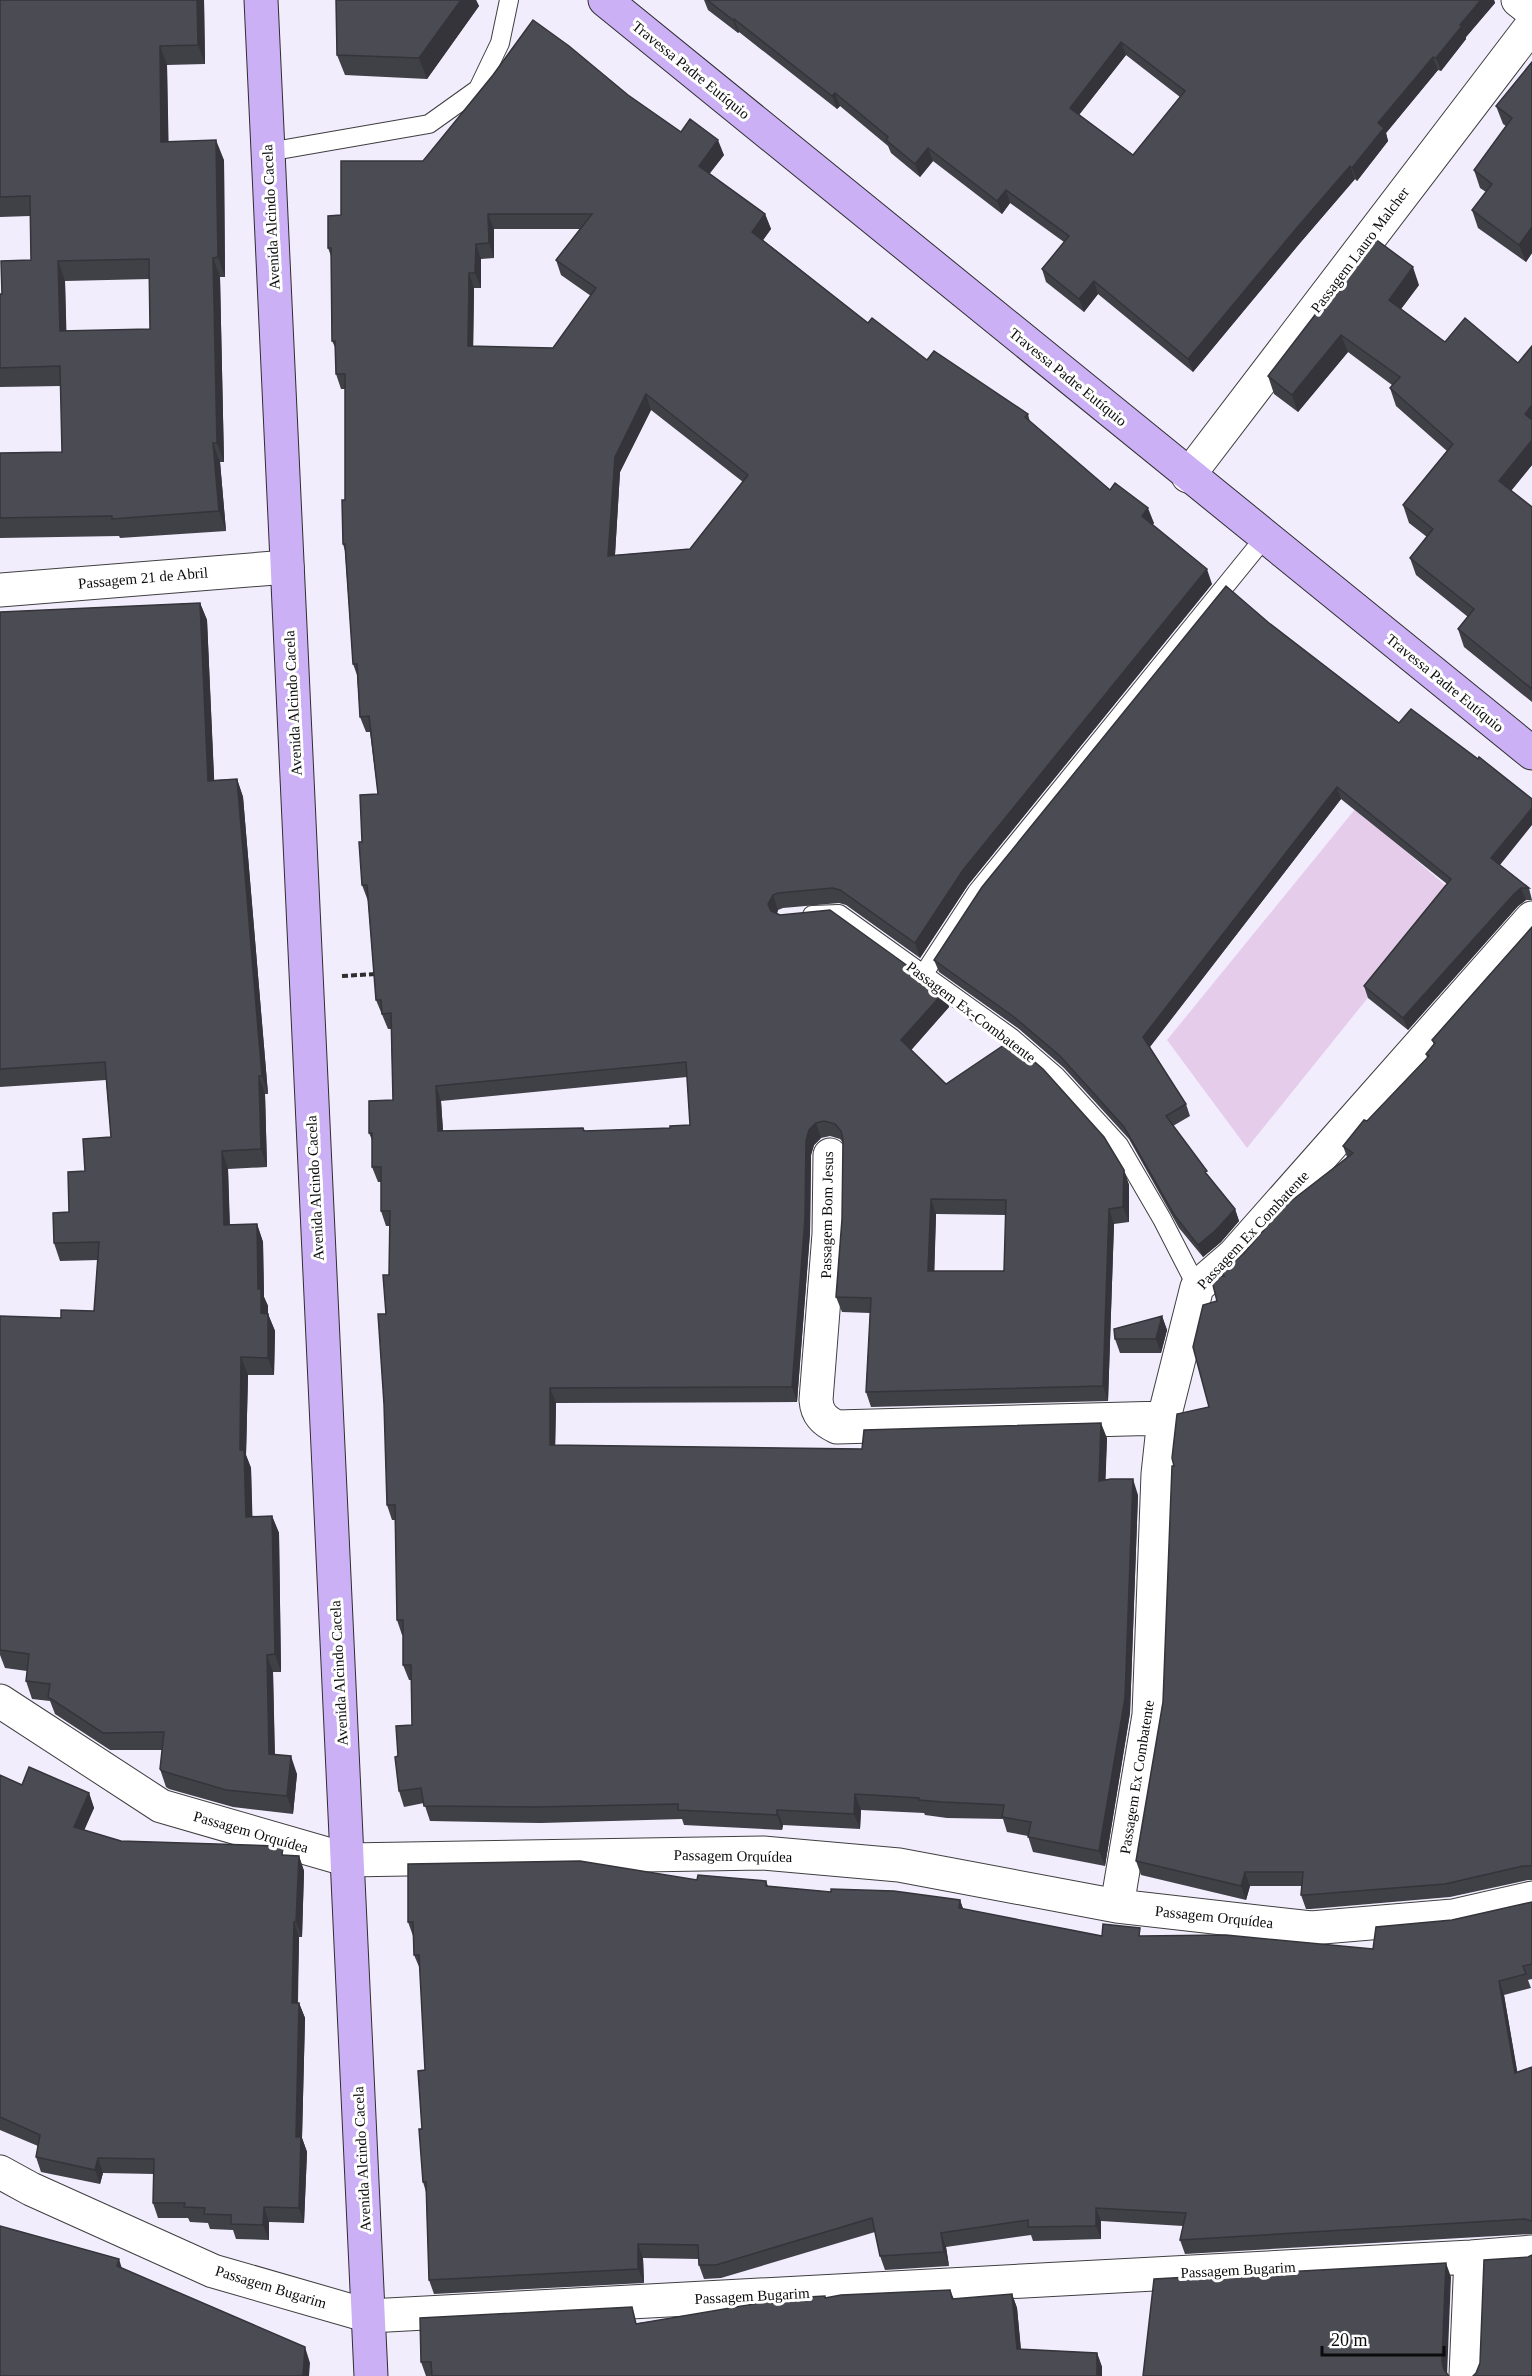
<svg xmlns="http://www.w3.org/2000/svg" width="1532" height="2376" font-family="Georgia,serif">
<rect width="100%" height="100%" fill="#f2edfd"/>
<path fill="#e6cceb" d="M1356 808 1453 892 1247 1148 1167 1040Z"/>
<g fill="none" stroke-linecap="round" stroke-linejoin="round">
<g stroke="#3f3f3f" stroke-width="20">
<path id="service" d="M268 152 429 124 478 89 500 43 509 0
M812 915 839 914 1012 1038 1056 1076 1119 1145 1162 1219 1197 1287
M923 975 977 892 1265 537"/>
</g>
<g stroke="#3f3f3f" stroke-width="35">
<path id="minor" d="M1518 0 1532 11
M1188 476 1532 25
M830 1155 829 1234 816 1400C817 1414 824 1421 837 1427L1164 1418
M0 1701 161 1806 348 1860 763 1853 899 1865 1117 1906 1311 1928 1453 1916 1532 1898
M1117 1906 1149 1715 1158 1474 1164 1418 1197 1287 1234 1255 1532 918
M0 2172 31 2189 213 2271 369 2316 1471 2257 1532 2252
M1466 2376 1471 2257"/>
</g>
<g stroke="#3f3f3f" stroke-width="35">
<path id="tertiary" d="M0 590 287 567"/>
</g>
<g stroke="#2e2e2e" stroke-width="35">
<path id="secondary" d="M261 0 371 2376
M605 0 1532 753"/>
</g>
<path stroke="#2e2e2e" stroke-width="4" stroke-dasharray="6 3" stroke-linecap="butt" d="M342 976 376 974"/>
<use href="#service" stroke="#fff" stroke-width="18"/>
<use href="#minor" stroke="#fff" stroke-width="33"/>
<use href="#tertiary" stroke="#fff" stroke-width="33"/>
<use href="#secondary" stroke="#cbb0f5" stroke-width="33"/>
</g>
<path fill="#404047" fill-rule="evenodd" d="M0 0H204L205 64 167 65 168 142 224 160 225 277H220L224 462H220L226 531 120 538 119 536 0 538V453L62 452 61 386 0 387V294H2L31 260 30 216 0 217ZM150 279V329L66 331 65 281Z
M336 0H476L479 6 427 79 345 75 337 55Z
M704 0H1494L1495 3 1466 37V39L1441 71 1438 70 1386 133 1388 141 1357 181 1355 179 1300 243 1193 372 1098 294 1084 312 1046 282 1042 269 1064 242 1010 203 1002 214 933 161 920 177 891 153 888 146 840 106 837 109 739 32 738 33 708 10ZM1126 55 1180 97 1133 155 1079 115Z
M1532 62V253L1526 262 1478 228 1472 210 1486 192 1480 188 1474 170 1506 126 1503 124 1496 106Z
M628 95 681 132 724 155 709 174 765 214 771 229 763 240 868 323 927 360 1028 414 1030 422 1110 490 1154 523 1152 525 1212 584 968 885 920 958 846 905 839 903 783 908 778 910 777 914 944 992 949 1007 911 1050 946 1084 1124 1170 1129 1185V1222L1114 1224 1108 1401 871 1407 866 1392 870 1313 842 1312 836 1297 842 1219 843 1143 840 1139 830 1136 821 1138 814 1145 811 1155 810 1233 797 1402 556 1403 555 1445 862 1449 1107 1438 1105 1480 1138 1495 1130 1713 1105 1866 1033 1852 1028 1836 1007 1832 1003 1819 947 1818 925 1815 924 1813 861 1810 860 1829 783 1825 782 1830 684 1825 682 1819 541 1823 430 1821 424 1803 404 1807 399 1791 398 1756 412 1725 411 1680H409L403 1665V1635H402L397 1620 396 1520H392L387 1505 386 1314 389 1275 390 1226H386L381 1211V1182H378L372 1167V1140L369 1133 393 1100 391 1029H388L376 1000 368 901 362 885V842L378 794 370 732H366L360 717 357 675 353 664 345 551 343 544 345 500V389H341L336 374V349L332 341 331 256 328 248 341 215 423 161ZM494 229H580L556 260 561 275 591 296 553 348 473 346 474 288H481V259L494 258ZM651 410 743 482 690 549 615 555 620 472ZM687 1077 690 1125 670 1128 585 1131 583 1128 443 1131 441 1101ZM936 1214 1006 1215 1004 1271H934Z
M1419 285 1401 309 1532 465 1511 491 1532 507V702L1464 647 1458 629 1468 617 1416 575 1410 558 1427 537 1409 523 1403 505 1447 451 1396 406 1390 388 1392 385 1348 352 1298 412 1274 394 1268 376Z
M1226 586 1500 865 1529 888 1532 900H1526L1518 906 1408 1030 1368 998 1364 986 1447 884 1341 799 1150 1047 1186 1104 1190 1116 1173 1126 1210 1179 1235 1209 1239 1221 1221 1242 1203 1257 1179 1228 1129 1139 1064 1068 1019 1029 939 972 934 960Z
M200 603 207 620 214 780 237 779 243 797 268 1094H265L267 1167 228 1169 230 1225 257 1224 263 1242 264 1297 268 1306V1314L275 1331 274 1375H248L246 1455 251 1468 252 1516H272L279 1533 281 1672H273L275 1755 297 1774 293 1814 233 1807 169 1789 166 1787 160 1769 162 1750H110L55 1714 50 1701 32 1699 26 1681 27 1671 5 1668 0 1655V1316L61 1318 94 1311 98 1260 60 1261 54 1243 69 1212 85 1171 111 1137 106 1080 0 1087V612Z
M1532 927V1880H1528L1450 1897 1311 1909H1306L1301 1895V1886H1250L1246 1900 1141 1875 1136 1861 1163 1702 1174 1466 1209 1407 1217 1301 1222 1276 1221 1273 1347 1157 1343 1146 1427 1058 1426 1054 1434 1045 1432 1040Z
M1162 1316 1167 1330 1161 1353H1120L1115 1339Z
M0 1775 22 1785 89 1793 94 1808 84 1830 121 1841 299 1856 304 1871 302 1937H299L298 2003H299L305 2018 302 2138 307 2152 304 2223 269 2222V2240L236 2239 233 2230 210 2229 208 2223 190 2222 188 2218H158L153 2203 154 2174 103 2173 100 2184 41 2172 36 2157 38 2146 0 2130Z
M697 1880 766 1881 768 1886 831 1892 960 1900 963 1909 1102 1936H1142L1373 1949 1452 1920 1532 1902V1979L1528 1980 1531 1988 1504 1995 1517 2072 1532 2067V2234L1185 2254 1180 2240 1183 2226 1101 2221V2239L1033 2241 1031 2235 946 2247 949 2266 885 2270 880 2256 875 2232 721 2278 704 2279 699 2265V2259L643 2258 644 2283 434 2294 429 2280 426 2192 423 2182 422 2129 425 2070 420 1969 414 1955V1936H413L408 1922Z
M950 2290 954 2299 1012 2294 1017 2308 1021 2349 1097 2353 1102 2367V2376H426L421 2362 638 2323 825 2298Z"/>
<path fill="#34343a" d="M197 0H204L205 64 198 45Z
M461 0H476L479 6 427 79 419 58Z
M1481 0H1494L1495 3 1466 37V39L1441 71 1436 58 1460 25Z
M734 19 739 32 738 33 733 20Z
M1121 42 1126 55 1074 121 1070 108Z
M160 46 167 65 169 162 161 142Z
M1433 57 1438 70 1386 133 1388 141 1357 181 1352 168 1378 123Z
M835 93 840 106 837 109 832 96Z
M216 140 224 160 225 277 218 257Z
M718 140 724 155 704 181 699 166Z
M928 148 933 161 920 177 915 164Z
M1350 166 1355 179 1300 243 1193 372 1188 359 1295 230Z
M1006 190 1010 203 1002 214 997 201Z
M488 214 494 229V258L489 243Z
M765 214 771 229 758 247 752 232Z
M1532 227V253L1526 262 1519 245Z
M476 244 481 259V288L475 273Z
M213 258 220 277 224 462 217 443Z
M58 261 65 281 67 351 60 331Z
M1413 267 1419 285 1395 317 1389 300Z
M469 273 474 288 473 361 468 346Z
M1094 281 1098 294 1084 312 1079 299Z
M1341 335 1348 352 1298 412 1292 395Z
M646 394 651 410 620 472 614 571 608 556 615 457Z
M1532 405V431L1525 414Z
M1532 440V465L1505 498 1499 481Z
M213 443 220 462 226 531 219 511Z
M1148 508 1154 523 1147 531 1142 516Z
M1207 569 1212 584 968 885 920 958 915 943 963 870Z
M200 603 207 620 215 798 208 781Z
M237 779 243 797 268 1094 262 1076Z
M1337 787 1341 799 1148 1049 1143 1037Z
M1532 808V825L1496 870 1491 858Z
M1521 888 1526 900 1518 906 1408 1030 1403 1018 1514 894Z
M773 895 778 910 774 919 768 904Z
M944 992 949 1007 906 1056 901 1040Z
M259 1076 265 1094 267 1167 261 1149Z
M436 1086 441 1101 444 1146 438 1131Z
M816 1123 821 1138 814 1145 811 1155 810 1233 797 1402 792 1387 806 1140 809 1130Z
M222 1151 228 1169 230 1243 224 1225Z
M1124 1170 1129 1185V1222L1123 1207Z
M931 1199 936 1214 934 1286 928 1271Z
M1109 1209 1114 1224 1108 1401 1103 1386Z
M1235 1209 1239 1221 1221 1242 1203 1257 1198 1245Z
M257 1224 263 1242 264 1297 268 1306 267 1331 261 1313 258 1289Z
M268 1314 275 1331 274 1375 268 1358Z
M1162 1316 1167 1330 1161 1353 1156 1339Z
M241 1357 248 1375 246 1455 251 1468 253 1534 246 1517 240 1450Z
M550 1388 556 1403 555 1460 550 1445Z
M1101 1423 1107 1438 1105 1497 1099 1481Z
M1133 1479 1138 1495 1130 1713 1105 1866 1099 1851Z
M272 1516 279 1533 281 1672 275 1654Z
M267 1655 273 1672 275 1772 269 1754Z
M291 1756 297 1774 293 1814 287 1796Z
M89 1793 94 1808 79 1842 74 1827Z
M855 1794 861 1810 860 1829 854 1814Z
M777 1810 783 1825 782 1830 777 1815Z
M299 1856 304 1871 302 1937 296 1922Z
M1245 1872 1250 1886 1246 1900 1241 1886Z
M960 1900 965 1914 959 1908Z
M294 1922 299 1937 297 2018 292 2003Z
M1499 1981 1504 1995 1520 2087 1515 2073Z
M299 2003 305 2018 302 2138 307 2152 304 2223 299 2208 296 2137Z
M98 2158 103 2173 100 2184 95 2170Z
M264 2207 269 2222V2240L263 2225Z
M1096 2208 1101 2221V2239L1096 2226Z
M941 2233 946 2247 949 2266 944 2252Z
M638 2244 643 2258 644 2283 638 2269Z
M119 2259 124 2275 117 2266Z
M1446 2263 1451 2277 1447 2376 1444 2370 1442 2361Z
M1012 2294 1017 2308 1022 2363 1017 2349Z
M305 2347 310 2363 309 2376H303Z
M1097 2353 1102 2367V2376H1097Z"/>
<path fill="#4a4b53" stroke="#34343a" stroke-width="1.5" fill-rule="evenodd" d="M0 0H197L198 45 160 46 161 142 216 140 218 257 213 258 217 443H213L219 511 112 519V516L0 518V453L62 452 60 366 0 368V294H2L1 261 31 260 30 196 0 197ZM149 259 150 329 60 331 58 261Z
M336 0H461L419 58 337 55Z
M707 0H1481L1460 25 1462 26 1436 58 1433 57 1378 123 1384 128 1352 168 1350 166 1295 230 1188 359 1094 281 1079 299 1042 269 1069 236 1006 190 997 201 928 148 915 164 886 140 888 137 835 93 832 96 734 19 733 20ZM1121 42 1185 91 1133 155 1070 108Z
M533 20 569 46 628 95 681 132 690 119 718 140 699 166 765 214 752 232 868 323 872 318 927 360 934 351 1028 414 1025 417 1110 490 1115 483 1148 508 1142 516 1207 569 963 870 915 943 840 890 833 888 778 893 773 895 768 904 771 911 780 915 830 910 944 992 901 1040 946 1084 1010 1041 1043 1069 1104 1137 1124 1170 1123 1207 1109 1209 1103 1386 866 1392 871 1298 836 1297 842 1219 843 1140 841 1131 835 1124 824 1121 816 1123 809 1130 806 1140 805 1218 792 1387 550 1388V1445L862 1449 864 1430 1101 1423 1099 1481 1111 1479H1133L1125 1698 1099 1851 1028 1837 1031 1822 1002 1817 1004 1805 942 1802 919 1800V1798L855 1794 854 1814 777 1810V1815L678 1810V1804L535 1807 424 1806 421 1788 399 1791 395 1757 398 1756 396 1726 412 1725 411 1665H403V1620H397L395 1505H387L384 1404 378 1314H386L383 1275H389L390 1211H381V1167H372V1133H369V1101L393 1100 391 1013 382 1014 381 1000H376L367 885H362L359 842H362L360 795 378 794 369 716 360 717 357 664H353L345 544H343L342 500H345V374H336L335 341H332L331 248H328V216L341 215V161H423L493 75ZM488 214H592L556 260 596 288 553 348 468 346 469 273H475L476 244 489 243ZM646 394 748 475 690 549 608 556 615 457ZM686 1062 690 1125 670 1126V1128L584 1131 583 1128 438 1131 436 1086ZM931 1199 1006 1200 1004 1271H928Z
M1532 62V227L1519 245 1472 210 1492 184 1474 170 1512 118 1496 106Z
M1374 238 1413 267 1389 300 1445 342 1465 318 1518 363 1532 346V405L1525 414 1532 420V440L1499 481 1532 507V689L1458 629 1474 609 1410 558 1433 529 1403 505 1453 444 1390 388 1400 377 1341 335 1292 395 1268 376Z
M1226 586 1269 623 1399 723 1411 709 1478 759 1479 757 1532 799V808L1491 858 1529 888H1521L1514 894 1403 1018 1364 986 1451 879 1337 787 1143 1037 1186 1104 1166 1116 1207 1171 1205 1172 1235 1209 1216 1230 1198 1245 1175 1216 1124 1127 1060 1056 1014 1017 934 960 982 887Z
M200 603 208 781 237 779 262 1076H259L261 1149 222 1151 224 1225 257 1224 258 1289H261V1313L268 1314V1358L241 1357 240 1450H244L246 1517 272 1516 275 1654 267 1655 269 1754 291 1756 287 1796 226 1790 162 1771 160 1769 164 1732 103 1733 48 1697 50 1684 26 1681 29 1654 0 1650V1316L61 1318V1310L94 1311 99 1242 54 1243 53 1213 69 1212 68 1172 85 1171 83 1139 111 1137 105 1062 0 1069V612Z
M1532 927V1866H1523L1445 1884 1306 1895H1301L1303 1872H1245L1241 1886 1136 1861 1163 1702 1172 1466H1174L1172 1458 1177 1414 1209 1407 1193 1347 1203 1305 1217 1301 1212 1281 1217 1276H1224L1221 1273 1243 1254 1286 1205 1353 1153 1343 1146 1364 1120 1367 1121 1429 1056 1426 1054 1435 1043 1432 1040Z
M1162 1316 1156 1339H1115L1114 1329Z
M29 1767 89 1793 74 1827 121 1841 278 1846 283 1847 282 1855 299 1856 296 1922H294L292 2003H299L296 2137H301L299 2208 264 2207 263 2225 231 2224V2215L204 2214 205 2208 184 2207 185 2203H153L154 2159 98 2158 95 2170 36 2157 40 2135 0 2117V1775L22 1785Z
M580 1861 697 1880 698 1875 766 1881V1886L831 1892V1889L894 1891 960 1900 959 1908 1102 1936 1103 1924 1140 1928 1139 1936 1226 1935 1373 1949 1376 1927 1452 1920 1532 1902V1964L1523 1966 1526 1974 1499 1981 1515 2073 1532 2067V2221L1525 2219 1180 2240 1186 2213 1096 2208V2226L1028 2227V2220L941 2233 944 2252 880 2256 872 2218 716 2265H699L698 2245 638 2244V2269L429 2280 426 2182H423L419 2129H422L418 2071 425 2070 419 1955H414L413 1922H408V1864Z
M0 2226 119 2259 117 2266 305 2347 303 2376H0Z
M1532 2255V2376H1473L1476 2373 1480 2363 1484 2260 1528 2257Z
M1446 2263 1442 2361 1444 2370 1449 2376H1143L1154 2279Z
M950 2290 952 2299 1012 2294 1017 2349 1097 2353V2376H432L431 2362H421L420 2318 632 2307 636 2324 789 2298 825 2296V2298L841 2295Z"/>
<g text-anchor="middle" stroke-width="6" stroke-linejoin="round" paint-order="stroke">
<g font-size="15" fill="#0c0c0c" stroke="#fff">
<text transform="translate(691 70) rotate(39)" y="5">Travessa Padre Eutíquio</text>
<text transform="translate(271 217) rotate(-93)" y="5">Avenida Alcindo Cacela</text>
<text transform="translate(1360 250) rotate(-53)" y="5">Passagem Lauro Malcher</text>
<text transform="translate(1068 377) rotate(39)" y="5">Travessa Padre Eutíquio</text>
<text transform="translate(143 578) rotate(-5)" y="5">Passagem 21 de Abril</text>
<text transform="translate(1445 683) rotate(39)" y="5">Travessa Padre Eutíquio</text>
<text transform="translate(293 703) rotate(-93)" y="5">Avenida Alcindo Cacela</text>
<text transform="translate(971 1012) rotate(37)" y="5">Passagem Ex-Combatente</text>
<text transform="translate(315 1188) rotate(-93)" y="5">Avenida Alcindo Cacela</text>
<text transform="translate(827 1215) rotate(-89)" y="5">Passagem Bom Jesus</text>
<text transform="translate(1253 1230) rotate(-47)" y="5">Passagem Ex Combatente</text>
<text transform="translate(339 1673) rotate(-93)" y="5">Avenida Alcindo Cacela</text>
<text transform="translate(1137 1777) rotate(-81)" y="5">Passagem Ex Combatente</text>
<text transform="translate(251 1832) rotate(16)" y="5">Passagem Orquídea</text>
<text transform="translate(733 1856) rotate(1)" y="5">Passagem Orquídea</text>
<text transform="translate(1214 1917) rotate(6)" y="5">Passagem Orquídea</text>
<text transform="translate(362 2159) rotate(-93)" y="5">Avenida Alcindo Cacela</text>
<text transform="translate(1238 2270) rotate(-3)" y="5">Passagem Bugarim</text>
<text transform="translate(271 2287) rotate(17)" y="5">Passagem Bugarim</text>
<text transform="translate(752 2296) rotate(-3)" y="5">Passagem Bugarim</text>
</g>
</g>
<path d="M1322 2346v9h122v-9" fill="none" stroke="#0c0c0c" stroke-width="3"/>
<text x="1331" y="2346" font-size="18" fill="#0c0c0c" stroke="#ffffff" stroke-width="4.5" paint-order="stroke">20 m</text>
</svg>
